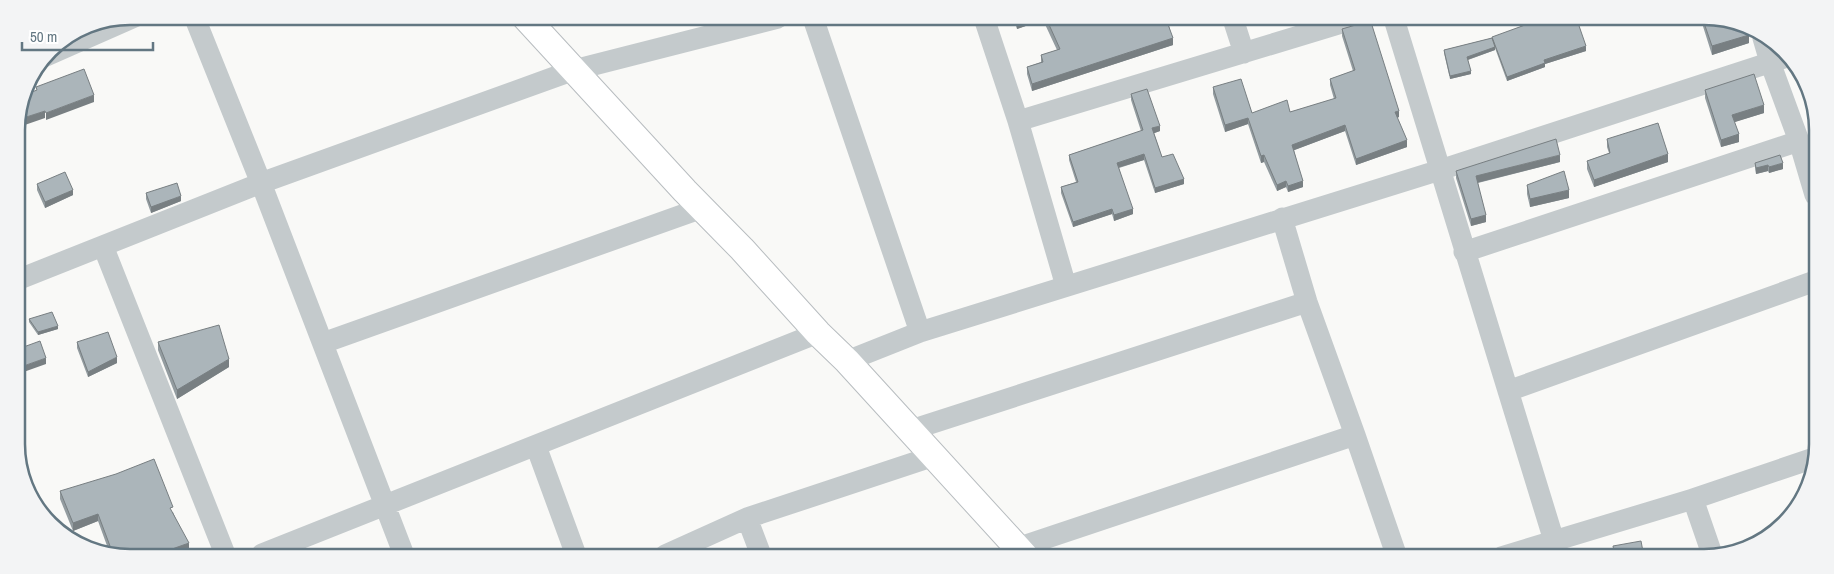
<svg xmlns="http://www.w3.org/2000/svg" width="1834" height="574" font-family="'Archivo Narrow',sans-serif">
<rect width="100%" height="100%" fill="#f9f9f7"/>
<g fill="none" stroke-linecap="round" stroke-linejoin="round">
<g stroke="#b8bdc0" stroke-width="28">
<path id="major" d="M525 17 685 191 742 249 818 333 847 361 1025 556"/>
</g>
<path stroke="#c4cacc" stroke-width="21" d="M194 16 261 183 404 555
M813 18 920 332
M984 18 1018 121 1066 286
M1233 19 1244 53
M1394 19 1559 557
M1763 38 1770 62 1799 141 1815 195
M44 57 137 16
M1018 121 1355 19
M1282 218 1307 302 1355 435 1397 557
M103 246 225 554
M1464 252 1799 141
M17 280 261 183 574 70 778 18
M323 343 702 208
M847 361 920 332 1440 170 1790 56
M1508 391 1815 281
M911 430 1307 302
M536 446 576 555
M1693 499 1713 557
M747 518 761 555
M1017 548 1355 435
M262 554 818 333
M665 555 747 518 934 456
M1501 557 1693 499 1814 458"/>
<use href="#major" stroke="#fff" stroke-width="26"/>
</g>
<path fill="#939ca0" d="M1013 18 1190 19 1169 25 1173 45 1032 91 1027 74V67L1041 62V55L1057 50 1043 20 1017 29Z
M1523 20H1583L1578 22 1586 51 1545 64V67L1507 81 1495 48V50L1468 60 1471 74 1450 79 1444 53V50L1492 38 1525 25Z
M1701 20H1734L1749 43 1712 55Z
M1342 29 1399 117 1397 118 1407 147 1356 165 1345 131 1294 150 1303 187 1288 192 1286 187 1277 191 1264 162 1261 163 1248 124 1225 132 1213 94V87L1252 113 1290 112 1334 99 1330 85V79L1353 71 1342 36Z
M1705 90 1764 113 1734 122 1739 142 1721 147 1705 98Z
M1131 94 1160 131 1154 133 1162 157 1184 184 1155 193 1144 160 1119 168 1133 214 1114 221 1112 214 1073 227 1061 193V187L1076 182 1069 160V155L1141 131 1131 100Z
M1607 139 1668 162 1594 187 1587 169V161L1609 153 1607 147Z
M1560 162 1478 183 1486 222 1471 226 1456 178V171Z
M1755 163 1783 169 1769 173 1768 171 1756 174 1755 169Z
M37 184 73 195 45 208 37 190Z
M1527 185 1569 198 1530 207 1527 194Z
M146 193 181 201 151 213 146 199Z
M29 319 58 329 38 335 29 322Z
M77 342 117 363 88 377 77 348Z
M158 342 229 367 177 399 158 350Z
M60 491 173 512 189 551 181 554H110L98 521 73 531 60 499Z"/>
<path fill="#787f82" d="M1027 18H1043V20L1017 29V22Z
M1166 19H1190L1166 26Z
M1247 19H1255L1247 22Z
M1749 35V43L1712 55V46Z
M1173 38V45L1032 91V84Z
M1586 46V51L1545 64V67L1507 81V77L1544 60Z
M1495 47V50L1467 60V57Z
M1471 71V74L1450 79V76Z
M94 95V102L46 120V113Z
M1764 105V113L1732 123V115Z
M45 111V118L16 128 17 120Z
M1399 111V117L1395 118V112Z
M1248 118V124L1225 132V125Z
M1345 125V131L1292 151V145Z
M1160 126V131L1152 134V128Z
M1739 134V142L1721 147V140Z
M1407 140V147L1356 165V159Z
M1144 154V160L1117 168V163Z
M1668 154V162L1594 187V180Z
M1264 155V162L1261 163V156Z
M1560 155V162L1476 183V176Z
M1783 163V169L1769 173V167Z
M1768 165V171L1756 174V168Z
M1184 179V184L1155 193V188Z
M1286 181V187L1277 191V185Z
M1303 181V187L1288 192V186Z
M73 190V195L45 208V202Z
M1569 190V198L1530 207V199Z
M181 196V201L151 213V207Z
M1112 209V214L1073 227V222Z
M1133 209V214L1114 221V215Z
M1486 215V222L1471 226V219Z
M58 326V329L38 335V332Z
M117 357V363L88 377V372Z
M46 358V364L18 374V368Z
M229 359V367L177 399V390Z
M98 514V521L73 531V523Z
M189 543V551L181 554H158Z"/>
<path fill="#abb5ba" stroke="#787f82" d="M1015 18H1027L1017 22Z
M1046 18 1166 19 1173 38 1032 84 1027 67 1043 62 1041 55 1060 49Z
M1366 19H1370L1399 111 1395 112 1407 140 1356 159 1345 125 1292 145 1303 181 1288 186 1286 181 1277 185 1264 155 1261 156 1248 118 1225 125 1213 87 1241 79 1252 113 1287 100 1290 112 1336 98 1330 79 1355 70 1342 29 1359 24Z
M1525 20H1577L1586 46 1544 60 1545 63 1507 77 1492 37 1525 25 1526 23Z
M1703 20H1734L1747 28 1749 35 1712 46Z
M1492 38 1495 47 1467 57 1471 71 1450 76 1444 50Z
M84 69 94 95 46 113 45 111 17 120 24 95 37 90 36 87Z
M1754 74 1764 105 1732 115 1739 134 1721 140 1705 90Z
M1147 89 1160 126 1152 128 1162 157 1173 154 1184 179 1155 188 1144 154 1117 163 1133 209 1114 215 1112 209 1073 222 1061 187 1078 182 1069 155 1143 130 1131 94Z
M1658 123 1668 154 1594 180 1587 161 1610 153 1607 139Z
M1556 139 1560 155 1476 176 1486 215 1471 219 1456 171Z
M1780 155 1783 163 1769 167 1768 165 1756 168 1755 163Z
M1564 171 1569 190 1530 199 1527 185Z
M65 172 73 190 45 202 37 184Z
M177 183 181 196 151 207 146 193Z
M52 312 58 326 38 332 29 319Z
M219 325 229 359 177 390 158 342Z
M108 332 117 357 88 372 77 342Z
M40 341 46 358 18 368V349Z
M154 459 173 507 170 508 189 543 158 554H113L98 514 73 523 60 491 116 474Z
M1641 541 1644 557H1615L1613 546Z"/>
<path d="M0 0H1834V574H0ZM130 25H1704A105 105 0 0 1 1809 130V444A105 105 0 0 1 1704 549H130A105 105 0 0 1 25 444V130A105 105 0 0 1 130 25Z" fill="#f3f4f5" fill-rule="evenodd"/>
<path fill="none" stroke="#637782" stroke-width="2.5" d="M130 25H1704A105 105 0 0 1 1809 130V444A105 105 0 0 1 1704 549H130A105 105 0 0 1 25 444V130A105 105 0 0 1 130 25Z"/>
<path d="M22 42v8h131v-8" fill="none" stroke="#637782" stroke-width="2.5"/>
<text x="30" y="42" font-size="15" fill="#637782" stroke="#ffffff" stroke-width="4" paint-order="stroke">50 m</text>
</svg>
